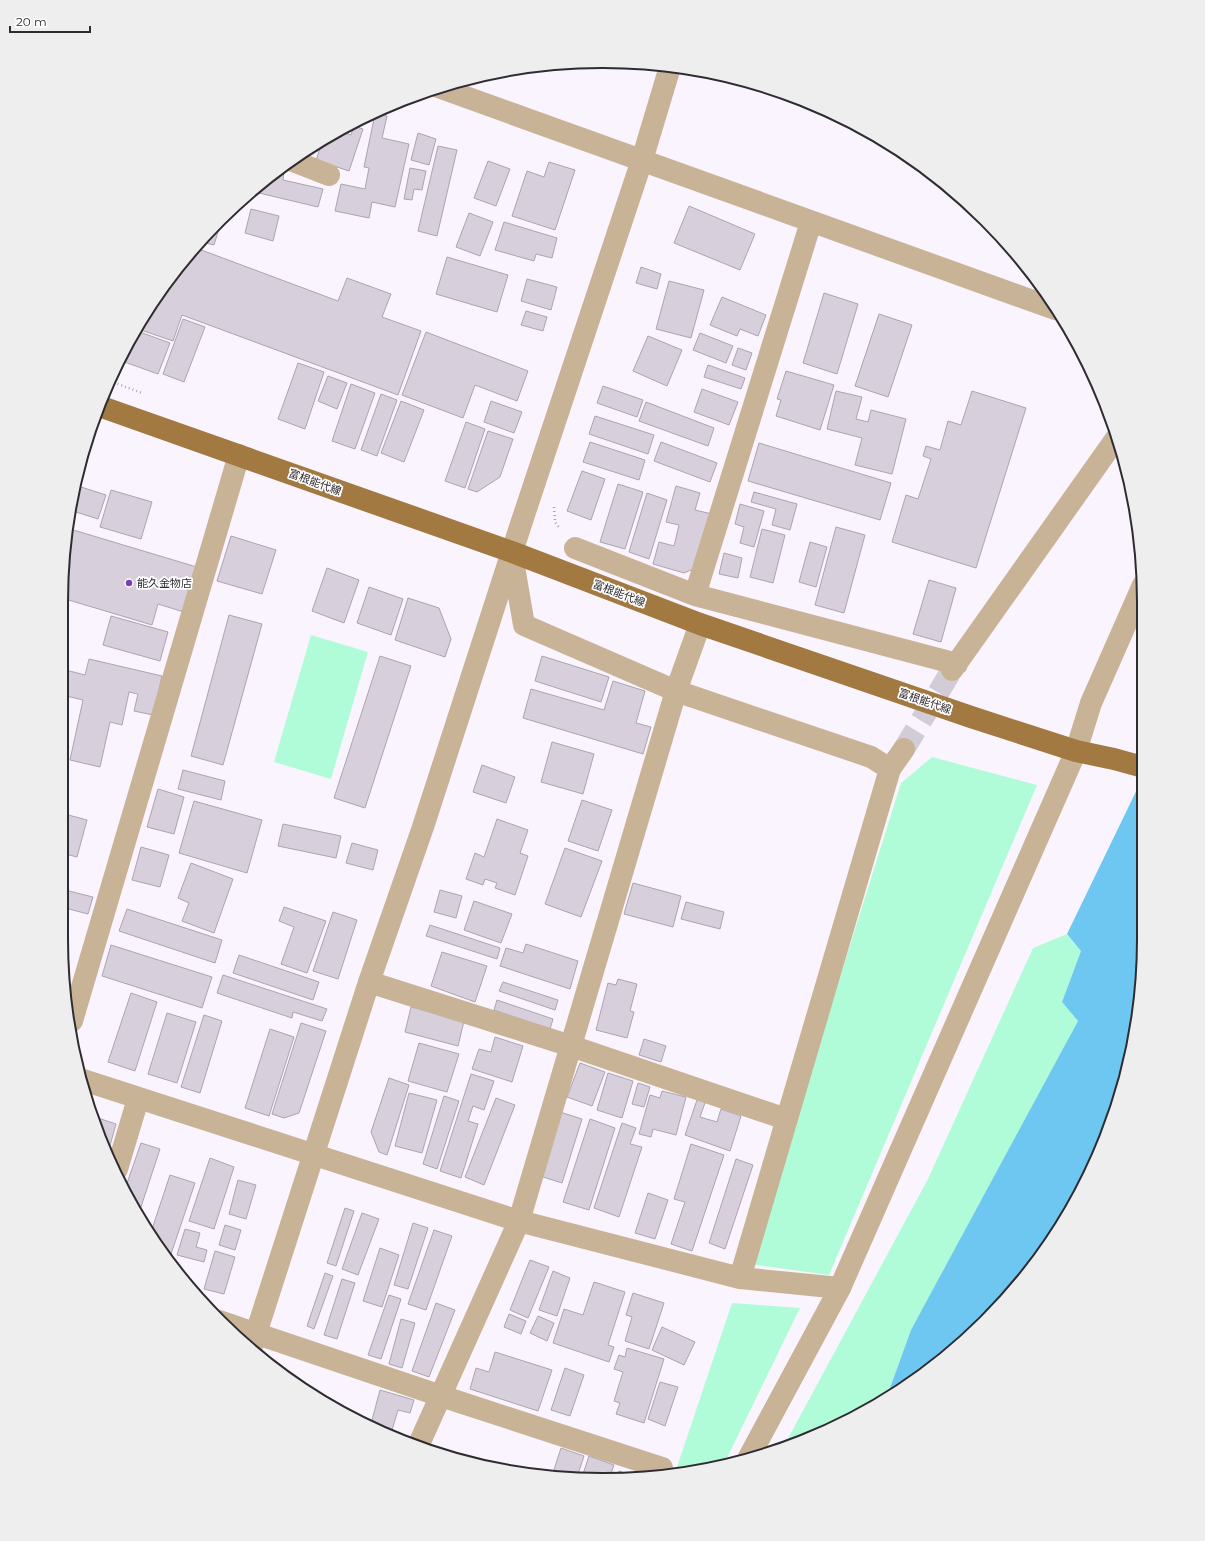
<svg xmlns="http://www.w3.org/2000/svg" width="1205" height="1541" font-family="Montserrat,'Noto Sans JP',sans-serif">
<rect width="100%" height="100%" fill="#faf4fe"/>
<path fill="#b0fcd9" d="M311 635 368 652 331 779 274 762Z
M932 757 1037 785 829 1275 750 1264 901 783Z
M1067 934 1081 951 1062 1002 1078 1021 958 1251 911 1330 886 1399 873 1407 785 1444 928 1179 1033 948Z
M732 1303 800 1308 724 1464 676 1470Z"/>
<path fill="#6dc7f0" d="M1143 777 1144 939 1134 1044 1103 1146 1053 1240 960 1345 886 1399 911 1330 1078 1021 1062 1002 1081 951 1067 934Z"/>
<path fill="#d7cfdb" stroke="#aca4af" d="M375 114 387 116 382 138 409 144 395 207 372 202 369 218 335 211 341 184 365 189 369 168 364 167Z
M354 126 363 129 349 171 316 160 323 140 338 131 351 135Z
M418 133 436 139 429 165 411 160Z
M438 146 457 150 437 236 418 231Z
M488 161 510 169 496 206 474 198Z
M549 162 575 170 555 230 512 216 527 171 544 177Z
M410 168 426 171 422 190 414 189 412 200 404 199Z
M280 170 284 171 283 180 323 189 318 207 259 193 261 184Z
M689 206 755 234 740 270 674 243Z
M251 209 279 216 273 241 245 233Z
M469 213 493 222 480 256 456 247Z
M221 222 214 245 202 242Z
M504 222 557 238 552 258 536 254 534 261 495 250Z
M196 248 338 301 347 278 391 294 382 317 421 331 398 395 182 315 173 341 138 329 173 273Z
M447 257 508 275 497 312 436 294Z
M641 267 661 274 657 289 636 283Z
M527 279 557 287 551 310 521 301Z
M669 281 704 290 691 338 656 329Z
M824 293 858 304 837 374 803 363Z
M722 297 766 315 758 336 740 329 737 336 710 325Z
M526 311 547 317 543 331 521 325Z
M879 314 912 325 888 397 855 386Z
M183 319 205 327 184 382 163 374Z
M137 331 170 343 158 374 119 360Z
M426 332 528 371 517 401 475 385 463 418 402 395Z
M700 333 733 346 726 363 693 350Z
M648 336 682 350 667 386 633 371Z
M738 348 752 353 746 370 732 365Z
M298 363 324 372 305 429 278 419Z
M708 365 745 378 741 389 704 377Z
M786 371 834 385 820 430 776 416 781 400 777 399Z
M328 376 347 383 337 409 318 401Z
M351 384 375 393 355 449 332 441Z
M603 386 643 400 637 417 597 403Z
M702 389 738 402 729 425 694 412Z
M836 391 862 397 856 419 868 422 871 410 906 419 892 474 855 465 862 438 827 429Z
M972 391 1026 408 976 568 892 542 906 495 918 499 931 459 923 456 926 446 940 450 948 421 961 425Z
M381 394 397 400 377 456 361 450Z
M401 401 424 410 404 462 381 453Z
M491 401 522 412 514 433 484 422Z
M646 402 714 428 708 446 639 421Z
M595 416 654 435 648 454 589 434Z
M466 422 485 429 465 488 445 481Z
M488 431 513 439 500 477 477 492 468 489Z
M590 442 645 460 639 480 583 462Z
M661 442 717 463 710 482 654 461Z
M759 443 891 483 880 520 748 481Z
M582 471 605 479 591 520 567 511Z
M618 484 643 492 625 549 600 542Z
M78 486 106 495 98 519 73 511Z
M676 486 700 493 695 510 712 514 698 567 684 573 653 564 659 542 674 546 679 525 666 522Z
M111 490 152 502 141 539 100 527Z
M754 492 797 504 790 530 772 525 776 509 751 502Z
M647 493 667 500 649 559 629 552Z
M740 504 764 511 754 547 740 543 744 527 735 524Z
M836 527 865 535 844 613 815 605Z
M70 529 200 568 187 613 158 604 152 625 62 598V567Z
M762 529 785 535 773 583 750 577Z
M231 536 276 550 262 594 217 581Z
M810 542 827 547 816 587 799 582Z
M724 553 742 558 738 578 719 574Z
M327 568 359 580 344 623 312 611Z
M929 580 956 588 941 642 913 634Z
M369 587 403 599 391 635 357 623Z
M408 598 439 608 451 639 445 657 395 640Z
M229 615 262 624 223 765 191 756Z
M111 616 168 632 160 661 103 645Z
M62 651 65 652 62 667Z
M380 656 411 666 365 808 334 798Z
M542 656 609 677 601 702 535 681Z
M89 659 162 676 153 715 134 711 138 694 129 692 122 725 110 722 100 767 70 760 83 700 62 695 64 680 62 679V669L85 675Z
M613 681 645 691 636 723 651 727 643 754 523 718 531 689 604 710Z
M552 742 594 754 583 794 541 782Z
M482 765 515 777 506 803 473 792Z
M183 770 225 781 221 800 178 789Z
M158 789 184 797 174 834 147 827Z
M582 800 612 810 598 851 568 841Z
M194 801 262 820 247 873 179 853Z
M61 813 87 820 77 857 61 853Z
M497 819 528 830 520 853 528 856 515 895 495 888 497 883 485 879 483 885 466 879 475 853 484 857Z
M283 824 341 836 336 858 278 846Z
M352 843 378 850 373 870 346 863Z
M141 847 169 855 160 887 132 880Z
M565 848 602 861 581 917 545 904Z
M191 863 233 879 214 933 182 921 189 903 178 898Z
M633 883 681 896 673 927 624 914Z
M61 889 93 897 88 914 61 907Z
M440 890 462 896 456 918 434 912Z
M474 901 512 914 501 943 464 930Z
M686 902 724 912 720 929 681 919Z
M284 907 326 921 307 973 281 964 294 927 279 921Z
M127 909 222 940 215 963 119 931Z
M333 912 357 920 338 979 313 971Z
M430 925 500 948 497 959 426 936Z
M526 944 578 961 570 989 500 966 506 948 523 953Z
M111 945 212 977 202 1008 102 976Z
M442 952 487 966 475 1002 431 986Z
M239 955 319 982 313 1000 233 973Z
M223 975 327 1009 322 1021 293 1012 292 1018 217 993Z
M618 979 637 984 630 1011 634 1012 627 1038 596 1030 608 983 616 985Z
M503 982 558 1000 555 1010 499 991Z
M131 993 157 1002 135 1071 108 1062Z
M497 1000 553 1019 550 1029 494 1010Z
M411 1007 464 1021 458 1046 405 1032Z
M167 1013 196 1022 177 1083 148 1074Z
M204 1015 222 1021 200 1093 181 1087Z
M301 1023 326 1031 299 1113 284 1118 272 1114Z
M270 1029 294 1037 269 1116 245 1108Z
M495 1037 523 1046 512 1082 472 1069 479 1049 491 1052Z
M644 1039 666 1046 661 1062 639 1055Z
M419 1043 459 1054 447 1092 408 1081Z
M580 1063 605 1072 592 1106 567 1097Z
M608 1073 633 1081 622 1118 597 1110Z
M471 1074 494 1081 484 1110 473 1106 468 1121 478 1124 461 1178 440 1171Z
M389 1078 409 1085 387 1155 379 1152 371 1132Z
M638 1083 650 1087 644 1107 632 1104Z
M662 1091 686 1097 676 1135 653 1129 651 1137 639 1134 650 1095 660 1098Z
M409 1093 437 1100 422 1153 395 1146Z
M444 1096 459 1101 437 1169 423 1164Z
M698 1097 706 1100 700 1117 717 1122 721 1109 741 1116 730 1151 685 1135Z
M496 1098 515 1105 484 1185 465 1177Z
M560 1112 582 1119 562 1183 540 1176Z
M95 1117 116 1124 109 1149Z
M590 1119 615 1128 589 1210 563 1202Z
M622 1123 636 1128 630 1144 642 1147 619 1217 594 1208Z
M141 1143 160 1149 138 1216 134 1209 125 1189Z
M691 1144 724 1155 692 1251 671 1244 685 1202 674 1199Z
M210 1158 234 1167 214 1229 189 1221Z
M736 1159 753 1165 725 1249 709 1243Z
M170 1175 195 1183 170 1257 151 1232Z
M238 1180 256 1185 246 1219 229 1214Z
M648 1193 668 1200 655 1239 635 1233Z
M345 1208 354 1211 336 1266 327 1263Z
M362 1213 379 1219 358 1275 342 1269Z
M413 1223 428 1228 408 1289 394 1285Z
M225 1225 241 1230 235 1250 219 1245Z
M185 1229 200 1233 196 1247 207 1250 204 1262 177 1255Z
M434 1230 452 1236 426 1310 408 1304Z
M380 1248 399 1255 382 1307 363 1301Z
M215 1251 235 1257 224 1294 204 1289Z
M530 1260 549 1267 528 1318 510 1310Z
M553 1271 570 1278 557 1316 539 1310Z
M325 1273 333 1276 314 1329 307 1326Z
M342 1279 355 1283 337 1339 324 1335Z
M594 1282 625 1292 608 1345 614 1347 609 1362 553 1343 564 1309 583 1315Z
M633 1293 664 1303 649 1349 625 1341 632 1317 626 1315Z
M389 1295 401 1299 381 1359 368 1355Z
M436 1303 455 1310 429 1377 412 1371Z
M509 1314 526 1321 521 1334 504 1327Z
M538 1316 554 1323 547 1341 530 1333Z
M401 1319 415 1323 402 1368 389 1364Z
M662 1327 695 1342 684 1365 652 1350Z
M627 1348 664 1359 644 1423 616 1414 620 1403 614 1401 623 1372 614 1369 619 1355 625 1357Z
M495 1352 552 1370 538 1411 470 1389 476 1368 489 1372Z
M565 1368 584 1375 570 1416 551 1410Z
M660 1382 678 1387 665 1426 648 1419Z
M380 1390 414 1400 410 1413 398 1410 392 1430 371 1424Z
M561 1448 584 1456 577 1477 553 1473Z
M589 1456 614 1465 609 1479 603 1480 582 1477Z
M619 1471 634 1476 617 1478Z"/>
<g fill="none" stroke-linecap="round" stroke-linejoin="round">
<path stroke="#d1ccd5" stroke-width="22" stroke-dasharray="22 11" stroke-linecap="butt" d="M904 749 952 670"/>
<path stroke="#a9a5ad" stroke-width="2.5" stroke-dasharray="1 3" stroke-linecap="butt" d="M110 381 142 393
M554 507 555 522 560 529"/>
<path stroke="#c9b396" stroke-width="22" d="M438 87 1055 309
M293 161 329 175
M811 222 695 595 957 664
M575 548 695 595
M512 555 524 625 676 691 871 757 890 769
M952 670 1117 437
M369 982 571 1046 786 1119
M72 1021 239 455
M80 1079 519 1221 740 1278 840 1288
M117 1169 138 1099
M740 1278 890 769 904 749
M219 1321 441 1396 662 1468 660 1472
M252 1346 369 982 423 827 522 521 642 160 670 67
M419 1444 519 1221 676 691 700 624
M748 1459 840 1288 1076 751 1091 703 1143 585"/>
<path stroke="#a17941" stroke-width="22" d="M99 406 512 552 700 624 971 717 1076 751 1114 759 1143 767"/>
</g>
<circle fill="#7c40b5" stroke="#fff" stroke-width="1.5" cx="129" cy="583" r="4"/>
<g text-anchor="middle" stroke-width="3.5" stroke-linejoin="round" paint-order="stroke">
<g font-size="11" fill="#2f2c31" stroke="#fff">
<text transform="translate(315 482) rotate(20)" y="4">富根能代線</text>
<text transform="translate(619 593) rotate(21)" y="4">富根能代線</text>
<text transform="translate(925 701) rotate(19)" y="4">富根能代線</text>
</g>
<g font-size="11" fill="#2f2c31" stroke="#fff" text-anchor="start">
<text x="137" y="587">能久金物店</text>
</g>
</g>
<path d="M0 0H1205V1541H0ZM602 68H603A534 534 0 0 1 1137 602V939A534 534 0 0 1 603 1473H602A534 534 0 0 1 68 939V602A534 534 0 0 1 602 68Z" fill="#eeeeef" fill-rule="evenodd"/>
<path fill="none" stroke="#2f2c31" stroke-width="2" d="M602 68H603A534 534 0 0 1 1137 602V939A534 534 0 0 1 603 1473H602A534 534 0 0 1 68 939V602A534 534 0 0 1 602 68Z"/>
<path d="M10 26v6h80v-6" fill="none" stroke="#2f2c31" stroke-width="2"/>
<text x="16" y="26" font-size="12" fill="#2f2c31" stroke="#ffffff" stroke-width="3" paint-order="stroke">20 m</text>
</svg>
